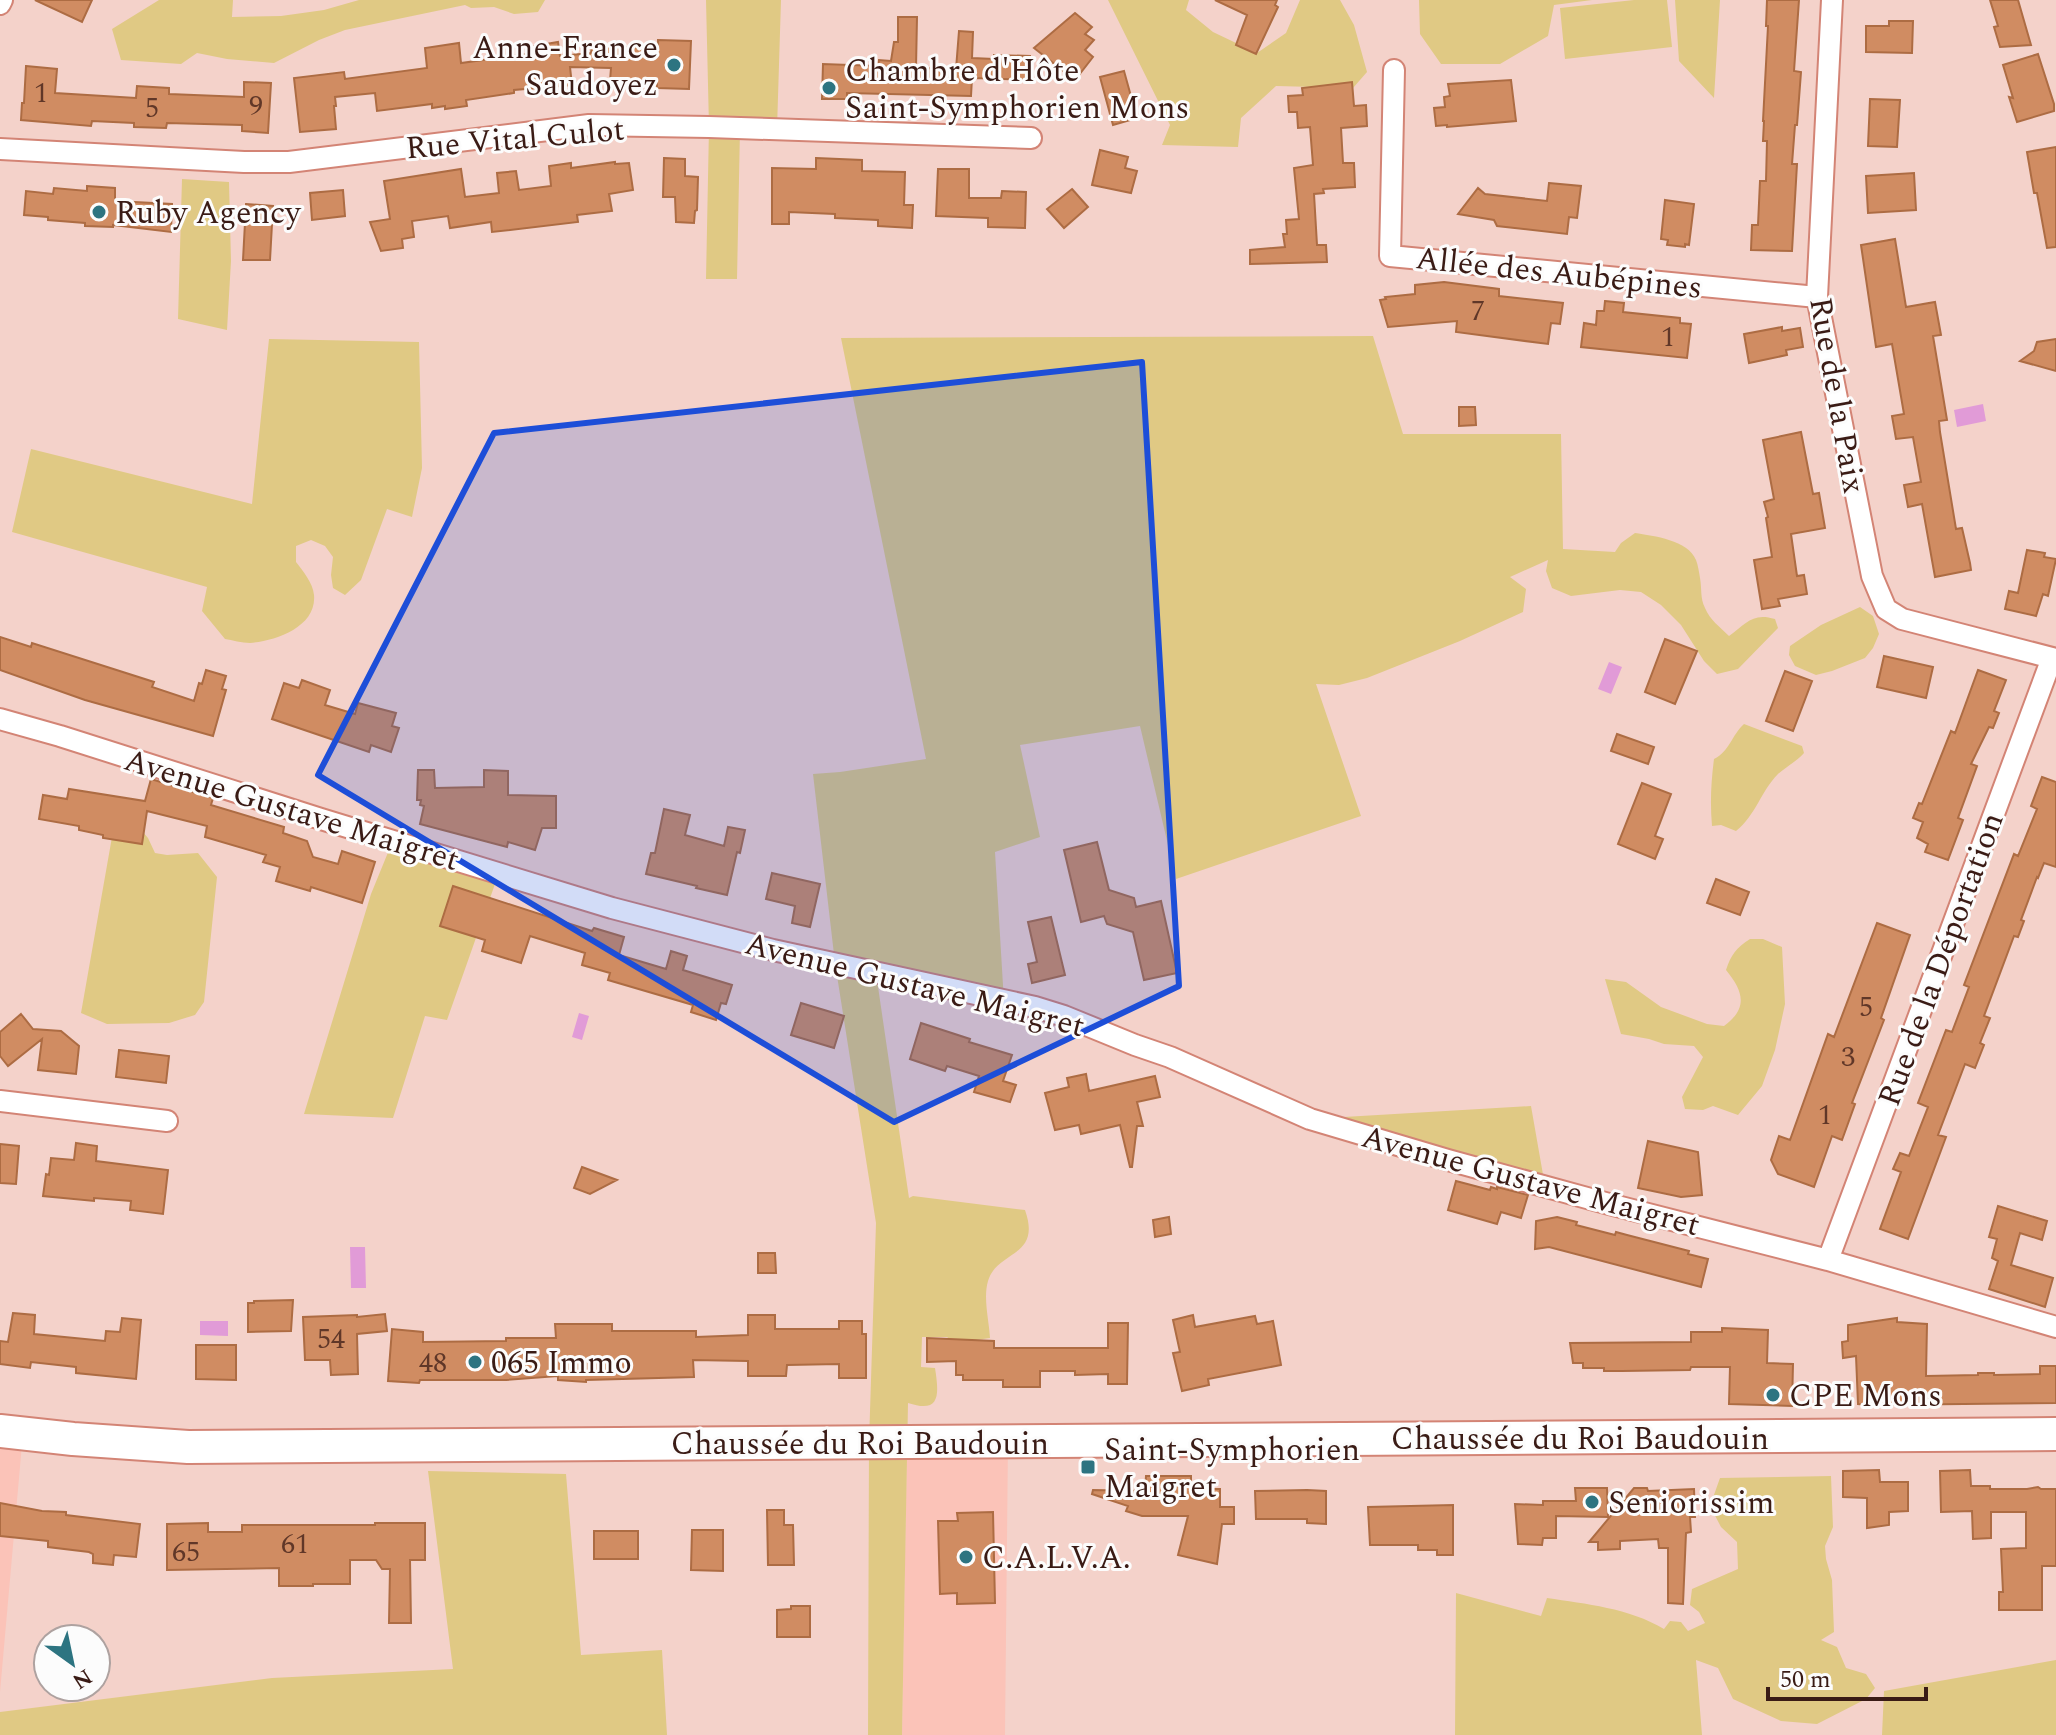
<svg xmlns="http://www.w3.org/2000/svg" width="2056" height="1735" font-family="Spectral,serif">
<rect width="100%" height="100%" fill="#f4d2ca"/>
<path fill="#fbc3b8" d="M0 1431 23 1433 0 1692Z
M1008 1442 1005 1735H902L907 1443Z"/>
<path fill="#e0c984" d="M159 0H233L232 17 281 16 324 10 359 0H545L538 12 514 14 494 7 471 8 465 5 345 30 319 40 274 63 227 59 197 53 181 64 121 60 112 29Z
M706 0H781L777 129H740L737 279H706L709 127Z
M1108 0H1189L1186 10 1213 32 1257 53 1286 33 1300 0H1340L1354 25 1367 72 1353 88 1276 86 1241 118 1238 147 1162 145 1170 125Z
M1419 0H1592L1554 5 1548 36 1500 64H1441L1420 34Z
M1634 0H1667L1672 47 1565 59 1560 8Z
M1675 0H1720L1714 98 1679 61Z
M182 179 229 182 231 261 227 330 178 319Z
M1373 336 1403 434H1561L1563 549 1615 552 1621 543 1635 533C1654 536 1688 540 1696 560 1698 565 1699 572 1700 578 1702 589 1700 598 1705 608 1710 620 1720 627 1729 636 1746 624 1752 612 1775 619L1778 628 1738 669 1717 674 1704 661 1681 625 1661 605 1641 592 1620 590 1571 596 1552 588 1546 571 1548 560 1510 577 1526 589 1523 612 1460 641 1367 678 1339 685 1316 684 1361 816 1176 879 1140 726 1020 745 1040 837 995 852 1004 1002 876 973 909 1198 913 1196 1025 1210C1042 1258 997 1250 988 1281 983 1298 989 1320 990 1338L955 1343 947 1337H922L921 1367 935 1368C939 1394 941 1414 908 1403L902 1735H868L869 1443 876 1223 835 963 813 774 840 772 926 759 841 338Z
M269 339 419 342 422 468 412 517 387 509 361 580 345 595 333 588 331 575 333 557 325 546 311 540 296 546V562C303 571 313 583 314 595 317 627 275 641 250 643 242 643 232 640 225 639L202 611 207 587 12 532 31 449 252 504Z
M1860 607 1873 616 1879 634 1873 648 1865 658 1832 671 1816 675 1795 666 1789 655 1790 646 1821 625Z
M1744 724 1802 746 1804 753C1796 762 1787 766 1778 774 1761 791 1756 815 1736 831L1721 825 1712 826C1710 803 1711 782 1714 759 1730 751 1731 736 1744 724Z
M137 825 148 838 155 853 167 855 198 853 217 877 204 1002 195 1015 169 1023 107 1024 81 1013 112 837Z
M389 850 495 884 447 1020 425 1016 393 1118 304 1114 371 894Z
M1750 939H1763L1782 947 1785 1004 1775 1050 1762 1086 1738 1115 1713 1106 1703 1110 1685 1109 1682 1097 1703 1057 1694 1046 1664 1044 1649 1039 1621 1034 1605 979 1626 982 1661 1007 1707 1024 1724 1026C1748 1008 1744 992 1726 970 1731 955 1736 948 1750 939Z
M1531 1106 1545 1186 1310 1119Z
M428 1471 566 1474 581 1655 662 1650 667 1735H0V1712L272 1678 453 1669Z
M1831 1476 1833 1527 1825 1546 1826 1559 1832 1580 1834 1632 1821 1640 1837 1647 1846 1668 1866 1674 1875 1688 1866 1699 1817 1724 1781 1721 1733 1699 1718 1668 1696 1660 1702 1735H1455L1456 1593 1541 1616 1547 1598C1586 1604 1629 1608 1664 1629L1670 1621 1681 1622 1688 1631 1705 1623 1699 1612 1690 1605 1692 1589 1738 1569 1737 1542 1721 1527 1710 1506 1720 1478Z
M2056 1660V1735H1882L1884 1691Z"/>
<path fill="#e19bd7" d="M1983 404 1986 421 1957 427 1954 410Z
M1609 662 1622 667 1611 694 1598 689Z
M579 1013 589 1016 582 1040 572 1037Z
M350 1247H365L366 1288H351Z
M200 1321H228V1336L200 1335Z"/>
<path fill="#d08c62" stroke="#ad6c43" stroke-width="2" d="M35 0H92L82 22Z
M1215 0H1277L1275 5 1278 7 1256 54 1236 45 1247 15Z
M1767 0H1799L1794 71 1801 72 1797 125H1795L1792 164H1797L1792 251 1751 250 1752 225H1758L1760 181H1766L1767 141H1763L1764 121H1763L1768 26H1766Z
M1990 0H2018L2031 45 2000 47 1994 27 1998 26Z
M1075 13 1092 27 1085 34 1094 40 1085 50 1093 57 1075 80 1034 48Z
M898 17H917L916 68 956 69 959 31 973 32 972 58 994 59V55L1030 56 1029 80 972 78 971 96 847 93V99H822L823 64 878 66 879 60 891 61 894 42H898Z
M1889 21H1913L1912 53 1866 52V26H1889Z
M658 40 691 41 689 89 657 88V83L610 81 611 68 570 67 572 85 514 90V93L466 100 467 106 445 109V106L432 108V104L377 111 375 93 335 97 336 106H334L336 129 300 132 294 78 344 72 345 79 427 68 425 48 459 43 461 63 534 53V46L558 42 560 56 591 53 592 46 658 48Z
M2038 54 2054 104V111L2017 122 2009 97 2013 98 2003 65Z
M26 66 57 69 55 93 136 98 137 86 169 88V94L244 97V82L271 83 268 133 242 131V125L167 123 166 128 134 127V123L92 121 91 126 21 120 22 103H24Z
M1124 71 1137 118 1113 125 1100 77Z
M1511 80 1516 121 1447 127V125L1436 126 1434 108 1445 107 1444 97 1450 96 1448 84Z
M1352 82 1354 106 1366 105 1367 126 1341 128 1343 163H1354L1355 187 1323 189 1324 193 1314 194 1317 245H1326L1327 262 1250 264V250L1285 247 1283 234H1287L1286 220 1299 219 1294 168 1313 165 1310 127 1298 128 1297 112H1289L1288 96 1303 95 1302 88Z
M1870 99 1900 100 1897 147 1868 146Z
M2056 147V247L2047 248 2037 193H2034L2027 152Z
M1100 150 1128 157 1125 168 1137 171 1131 193 1092 185Z
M664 158 685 159V176L698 177 697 210 695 211 694 223 676 222 675 197H663Z
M816 158 862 160V171L905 172 904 205H913L912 228 878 226V220L835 218V214L789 212V224H772V168L816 169Z
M615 162V164L629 163 633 190 609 194 612 211 577 215 578 222 492 232 491 222 450 228 448 216 412 221 414 237 402 239 403 248 381 251 370 222 390 219 384 181 461 169 465 197 499 193 497 173 516 171 519 190 551 186 549 166 571 163V168Z
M938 169H969V198H1001L1002 191 1026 192 1025 228 988 227V218L936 216Z
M1914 173 1916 210 1868 213 1866 176Z
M1549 183 1581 186 1577 218 1569 217 1567 234 1497 226 1494 220 1458 214 1478 188 1485 194 1547 201Z
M87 186 115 188V201L172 204 171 232 113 225V227L85 226V223L48 220V217L24 215 26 191 53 194 54 188 87 191Z
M1072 189 1088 207 1064 228 1047 209Z
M343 190 345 216 312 220 310 193Z
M1665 200 1694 204 1689 245 1685 244V247L1667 245 1668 240 1661 239Z
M246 204 273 206 270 260H243Z
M1895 239 1906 307 1935 302 1941 335 1933 336 1947 420 1939 421 1940 432 1956 529 1962 528 1970 563 1971 570 1935 577 1922 504 1908 507 1904 485 1921 482 1913 437 1896 439 1892 416 1904 414 1892 344 1876 347 1861 245Z
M1444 282 1499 289V296L1563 303 1560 324 1551 323 1548 344 1456 332 1457 321 1388 327 1380 300 1386 299 1385 297 1415 294V285Z
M1605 301 1624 303 1623 312 1680 318V323L1691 324 1687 358 1581 347 1584 323 1596 325 1597 311H1604Z
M1782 327V331L1800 328 1803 347 1786 350 1787 355 1749 363 1744 334Z
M2056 339V371L2020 361 2034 351 2037 342Z
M1459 407H1475L1476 425 1459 426Z
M1801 432 1813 494 1819 493 1825 528 1791 534 1797 576 1804 575 1807 594 1778 599 1780 606 1762 609 1754 560 1772 557 1766 518 1768 517 1764 502 1774 499 1763 440Z
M2027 550 2045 553 2044 557 2056 559 2048 596 2043 594 2036 616 2005 609 2009 591 2018 593Z
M0 637 31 647 32 643 104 666 154 682 152 687 194 701 199 683 202 684 206 670 226 676 222 689 226 690 213 736 85 700 0 670Z
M1665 639 1697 651 1675 704 1645 692Z
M1884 656 1933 667 1926 698 1877 687Z
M1978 670 2006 680 1994 711 1999 713 1993 728 1989 727 1971 764 1977 766 1958 818 1963 820 1948 860 1925 852 1928 844 1917 838 1923 822 1913 818 1919 803 1922 804 1951 731 1955 733Z
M1785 671 1812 681 1793 731 1766 721Z
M302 680 330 690 325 705 355 714 358 703 396 713 392 726 399 728 391 752 371 745 369 752 272 719 284 683 299 688Z
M1617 734 1654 747 1648 764 1611 751Z
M418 770H434L435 788 484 787V770L508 771V795L556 796V828H542L535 850 508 842 507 847 420 824 424 806 420 805 421 800H417Z
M2042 777 2056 782V867L2044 863 2038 878 2037 877 2021 920 2024 921 2018 937 2014 936 1984 1016 1990 1018 1980 1043 1984 1045 1975 1068 1965 1064 1938 1135 1946 1137 1908 1239 1880 1229 1901 1172 1893 1169 1900 1153 1909 1156 1928 1107 1918 1103 1946 1030 1952 1032 1969 987 1964 985 2014 854 2018 856 2037 809 2031 806Z
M151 779 213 798 211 805 284 827 283 833 307 841 313 857 338 864 342 851 375 862 362 903 311 887 310 891 276 881 280 867 263 862 266 855 205 837 207 826 147 811 142 844 103 838V835L79 830V826L39 819 43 795 67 799 69 789 145 801Z
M1642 783 1671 794 1655 836 1663 839 1655 859 1618 844Z
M664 809 690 815 685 835 724 846 728 827 745 830 740 853 737 852 727 895 696 888 697 886 646 874 651 853H655Z
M1097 842 1109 890 1134 898 1136 907 1161 901 1177 973 1144 980 1133 932 1107 924 1104 916 1081 922 1064 850Z
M772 873 820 884 810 927 792 923 795 906 766 899Z
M1716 879 1749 892 1740 915 1707 903Z
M453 886 592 931 594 928 624 937 619 955 666 969 671 951 687 956 683 970 732 985 726 1004 721 1003 716 1020 691 1012 693 1005 608 980 610 973 582 965 585 953 530 936 521 963 482 951 485 940 440 926Z
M1051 917 1065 975 1032 983 1028 964 1037 962 1028 922Z
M1877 923 1910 935 1881 1018 1884 1020 1852 1103 1855 1104 1842 1140 1832 1136 1814 1187 1778 1174 1771 1160 1779 1136 1790 1140 1828 1034 1834 1037Z
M801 1003 844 1016 834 1048 791 1035Z
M21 1014 33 1029 61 1031 79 1046 76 1074 38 1070 42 1039 8 1066 0 1056V1032Z
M921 1023 970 1039 969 1042 1012 1055 1003 1081 1016 1085 1010 1102 974 1092 979 1076 947 1066 945 1071 910 1059Z
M119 1050 169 1056 166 1083 116 1077Z
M1086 1074 1089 1091 1155 1076 1160 1097 1137 1102 1143 1126H1137L1132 1167H1130L1120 1125 1081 1134 1079 1125 1055 1130 1045 1093 1069 1087 1067 1078Z
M1648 1141 1698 1152 1702 1195 1681 1197 1638 1188Z
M76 1143 97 1146 96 1161 168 1170 163 1214 130 1210 131 1201 94 1198V1201L43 1196 46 1174 49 1175 51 1158 74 1160Z
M0 1144 19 1146 16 1184 0 1183Z
M582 1167 617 1180 590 1194 574 1188Z
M1456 1181 1490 1190 1491 1187 1497 1189V1187L1528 1195 1521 1218 1501 1212 1497 1224 1448 1210Z
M1998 1206 2047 1221 2042 1240 2020 1233 2011 1265 2053 1278 2045 1307 1989 1289 1998 1261 1992 1258 1997 1239 1989 1237Z
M1169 1217 1171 1234 1155 1237 1153 1220Z
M1557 1217 1577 1222 1576 1225 1615 1235 1616 1232 1627 1235 1689 1251 1688 1254 1708 1259 1701 1287 1549 1247 1535 1249 1536 1221Z
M758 1253H775L776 1273H758Z
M293 1300 291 1331 248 1332V1303H254V1301Z
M13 1313 35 1315 34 1334 105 1341 106 1331 120 1332 122 1318 141 1320 136 1379 76 1373V1367L31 1362 30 1368 0 1364V1341L8 1342Z
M385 1314 387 1331 357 1334 358 1374 331 1375 330 1360H305L303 1317 357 1315V1317Z
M748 1315H775V1329H839V1321H862V1334H866V1378H839V1364L787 1365 786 1376H748V1361L693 1360 694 1377 586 1380V1382L558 1380V1376L506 1380H420L419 1383 388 1381 392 1329 423 1332V1342L506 1341V1338H556L555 1324H612V1331H696V1337L748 1335Z
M1193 1315 1195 1327 1255 1316 1257 1324 1273 1321 1281 1365 1208 1379 1209 1385 1182 1391 1173 1353 1180 1352 1173 1320Z
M1897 1318V1322L1927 1324 1926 1376 1978 1375V1373H1994V1375L2040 1374V1366H2056V1403L1870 1405 1858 1404 1856 1356 1843 1358 1842 1342 1848 1341V1325Z
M1108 1323H1128L1127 1384H1108V1374L1075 1375V1371H1040V1387H1003V1380H963V1375H956V1361L927 1362V1338L994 1341V1348H1108Z
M1722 1328 1768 1330 1767 1363 1793 1364 1792 1406 1729 1404 1730 1367H1691L1690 1370 1622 1371H1604V1368H1583V1363H1573L1570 1343 1691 1342V1332H1722Z
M196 1345H236V1380L196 1379Z
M1879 1470 1880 1482H1908V1511L1889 1512V1525L1867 1528V1498L1843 1497V1471Z
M1970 1470 1971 1486H1990V1489H2027L2038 1487 2041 1489H2056V1566H2042V1610H1999V1592H2003L2001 1549 2026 1548V1512H1991V1538L1973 1539 1972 1511 1941 1512 1940 1471Z
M1146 1476H1191V1489H1220V1507H1234V1524H1222L1217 1564 1178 1555 1188 1516H1142L1126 1511 1128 1506 1092 1494 1093 1490 1145 1491Z
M1575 1488H1607L1608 1517 1556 1516V1538H1543L1542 1545 1518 1544 1515 1504 1543 1505V1501H1576Z
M1634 1488H1647L1648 1491 1694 1489 1695 1517H1690L1691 1532 1686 1533 1683 1604 1668 1603V1548H1659L1658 1539 1620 1541V1549L1598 1550V1542H1589Z
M1307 1490 1326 1491V1524L1307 1523V1519H1256L1255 1491Z
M0 1503 42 1511 66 1512V1515L140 1524 136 1557 114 1555 113 1565 93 1563V1554L89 1552 48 1547V1541L0 1536Z
M1453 1505V1555H1437V1550H1418V1545H1370L1368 1507Z
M767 1510H784V1525H793L794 1565H768Z
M993 1512 995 1603 957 1604V1593L940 1594 938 1521H958L957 1513Z
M208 1523V1532H242V1525H375V1523H425V1560H410L411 1623H389L390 1569H382L376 1560H350V1584H313V1586H279V1568L167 1570V1524Z
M692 1530H723V1571L691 1570Z
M594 1531H638V1559H594Z
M791 1606H810V1637H777V1610L791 1609Z"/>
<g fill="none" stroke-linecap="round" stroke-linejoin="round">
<g stroke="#d38475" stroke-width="24">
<path id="minor" d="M1832 0 1817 297 1872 576 1886 609 1902 619 2056 659
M0 4 2 0
M1394 70 1390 256 1817 297
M0 149 244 162H289L589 125 709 127 1031 138
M0 719 60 736 321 819 612 908 773 950 1035 1007 1064 1016 1135 1045 1170 1057 1310 1119 1448 1160 1609 1204 1828 1260 2056 1327
M0 1101 167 1121
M1828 1260 2052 658"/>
</g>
<g stroke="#d38475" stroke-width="36">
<path id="primary" d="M0 1431 73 1439 188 1447 2056 1434"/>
</g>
<use href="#minor" stroke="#fff" stroke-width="20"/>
<use href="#primary" stroke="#fff" stroke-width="32"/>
</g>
<path fill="#1d4ed8" fill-opacity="0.2" stroke="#1d4ed8" stroke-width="6" stroke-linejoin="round" d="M1142 362 1179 986 894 1122 318 775 494 433Z"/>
<g fill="#2d7481" stroke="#fcfcfc" stroke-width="3">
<circle cx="674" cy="65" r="8"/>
<circle cx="829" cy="88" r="8"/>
<circle cx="99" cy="212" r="8"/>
<circle cx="475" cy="1362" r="8"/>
<circle cx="1773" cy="1395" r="8"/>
<rect x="1080" y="1459" width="16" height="16" rx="4"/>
<circle cx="1592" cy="1502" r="8"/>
<circle cx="966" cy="1557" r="8"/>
</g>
<g text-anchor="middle" stroke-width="6" stroke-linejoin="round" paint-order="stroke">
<g font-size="28" fill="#603728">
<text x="41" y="102">1</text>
<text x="256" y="115">9</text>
<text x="152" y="117">5</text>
<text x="1478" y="320">7</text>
<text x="1668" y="346">1</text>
<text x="1866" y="1016">5</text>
<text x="1848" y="1066">3</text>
<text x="1825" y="1124">1</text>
<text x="331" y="1348">54</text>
<text x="433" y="1372">48</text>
<text x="295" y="1553">61</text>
<text x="186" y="1561">65</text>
</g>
<g font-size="32" fill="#3a1b15" stroke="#fcfcfc" text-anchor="start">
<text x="658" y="58" text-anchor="end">Anne-France<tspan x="658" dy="37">Saudoyez</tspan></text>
<text x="845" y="81">Chambre d'Hôte<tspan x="845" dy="37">Saint-Symphorien Mons</tspan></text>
<text x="115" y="223">Ruby Agency</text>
<text x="491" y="1373">065 Immo</text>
<text x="1789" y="1406">CPE Mons</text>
<text x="1104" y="1460">Saint-Symphorien<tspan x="1104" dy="37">Maigret</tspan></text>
<text x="1608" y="1513">Seniorissim</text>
<text x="982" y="1568">C.A.L.V.A.</text>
</g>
<g font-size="32" fill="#3a1b15" stroke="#fcfcfc">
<text transform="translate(515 138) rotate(-5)" y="11">Rue Vital Culot</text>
<text transform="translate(1559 272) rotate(6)" y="11">Allée des Aubépines</text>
<text transform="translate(1838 395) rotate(80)" y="11">Rue de la Paix</text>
<text transform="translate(292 809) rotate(17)" y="11">Avenue Gustave Maigret</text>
<text transform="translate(1940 959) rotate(-70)" y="11">Rue de la Déportation</text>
<text transform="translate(915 984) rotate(14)" y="11">Avenue Gustave Maigret</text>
<text transform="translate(1531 1180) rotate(15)" y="11">Avenue Gustave Maigret</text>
<text x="1580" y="1449">Chaussée du Roi Baudouin</text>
<text x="860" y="1454">Chaussée du Roi Baudouin</text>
</g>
</g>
<g transform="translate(72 1663) rotate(147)"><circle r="38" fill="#fcfcfc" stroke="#aea2a0" stroke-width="2"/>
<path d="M0-6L14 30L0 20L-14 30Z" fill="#2d7481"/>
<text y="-12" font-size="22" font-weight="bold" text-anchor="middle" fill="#3a1b15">N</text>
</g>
<path d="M1768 1687v12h158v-12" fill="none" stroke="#3a1b15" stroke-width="4"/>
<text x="1780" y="1687" font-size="24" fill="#3a1b15" stroke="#fcfcfc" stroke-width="6" paint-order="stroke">50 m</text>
</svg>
